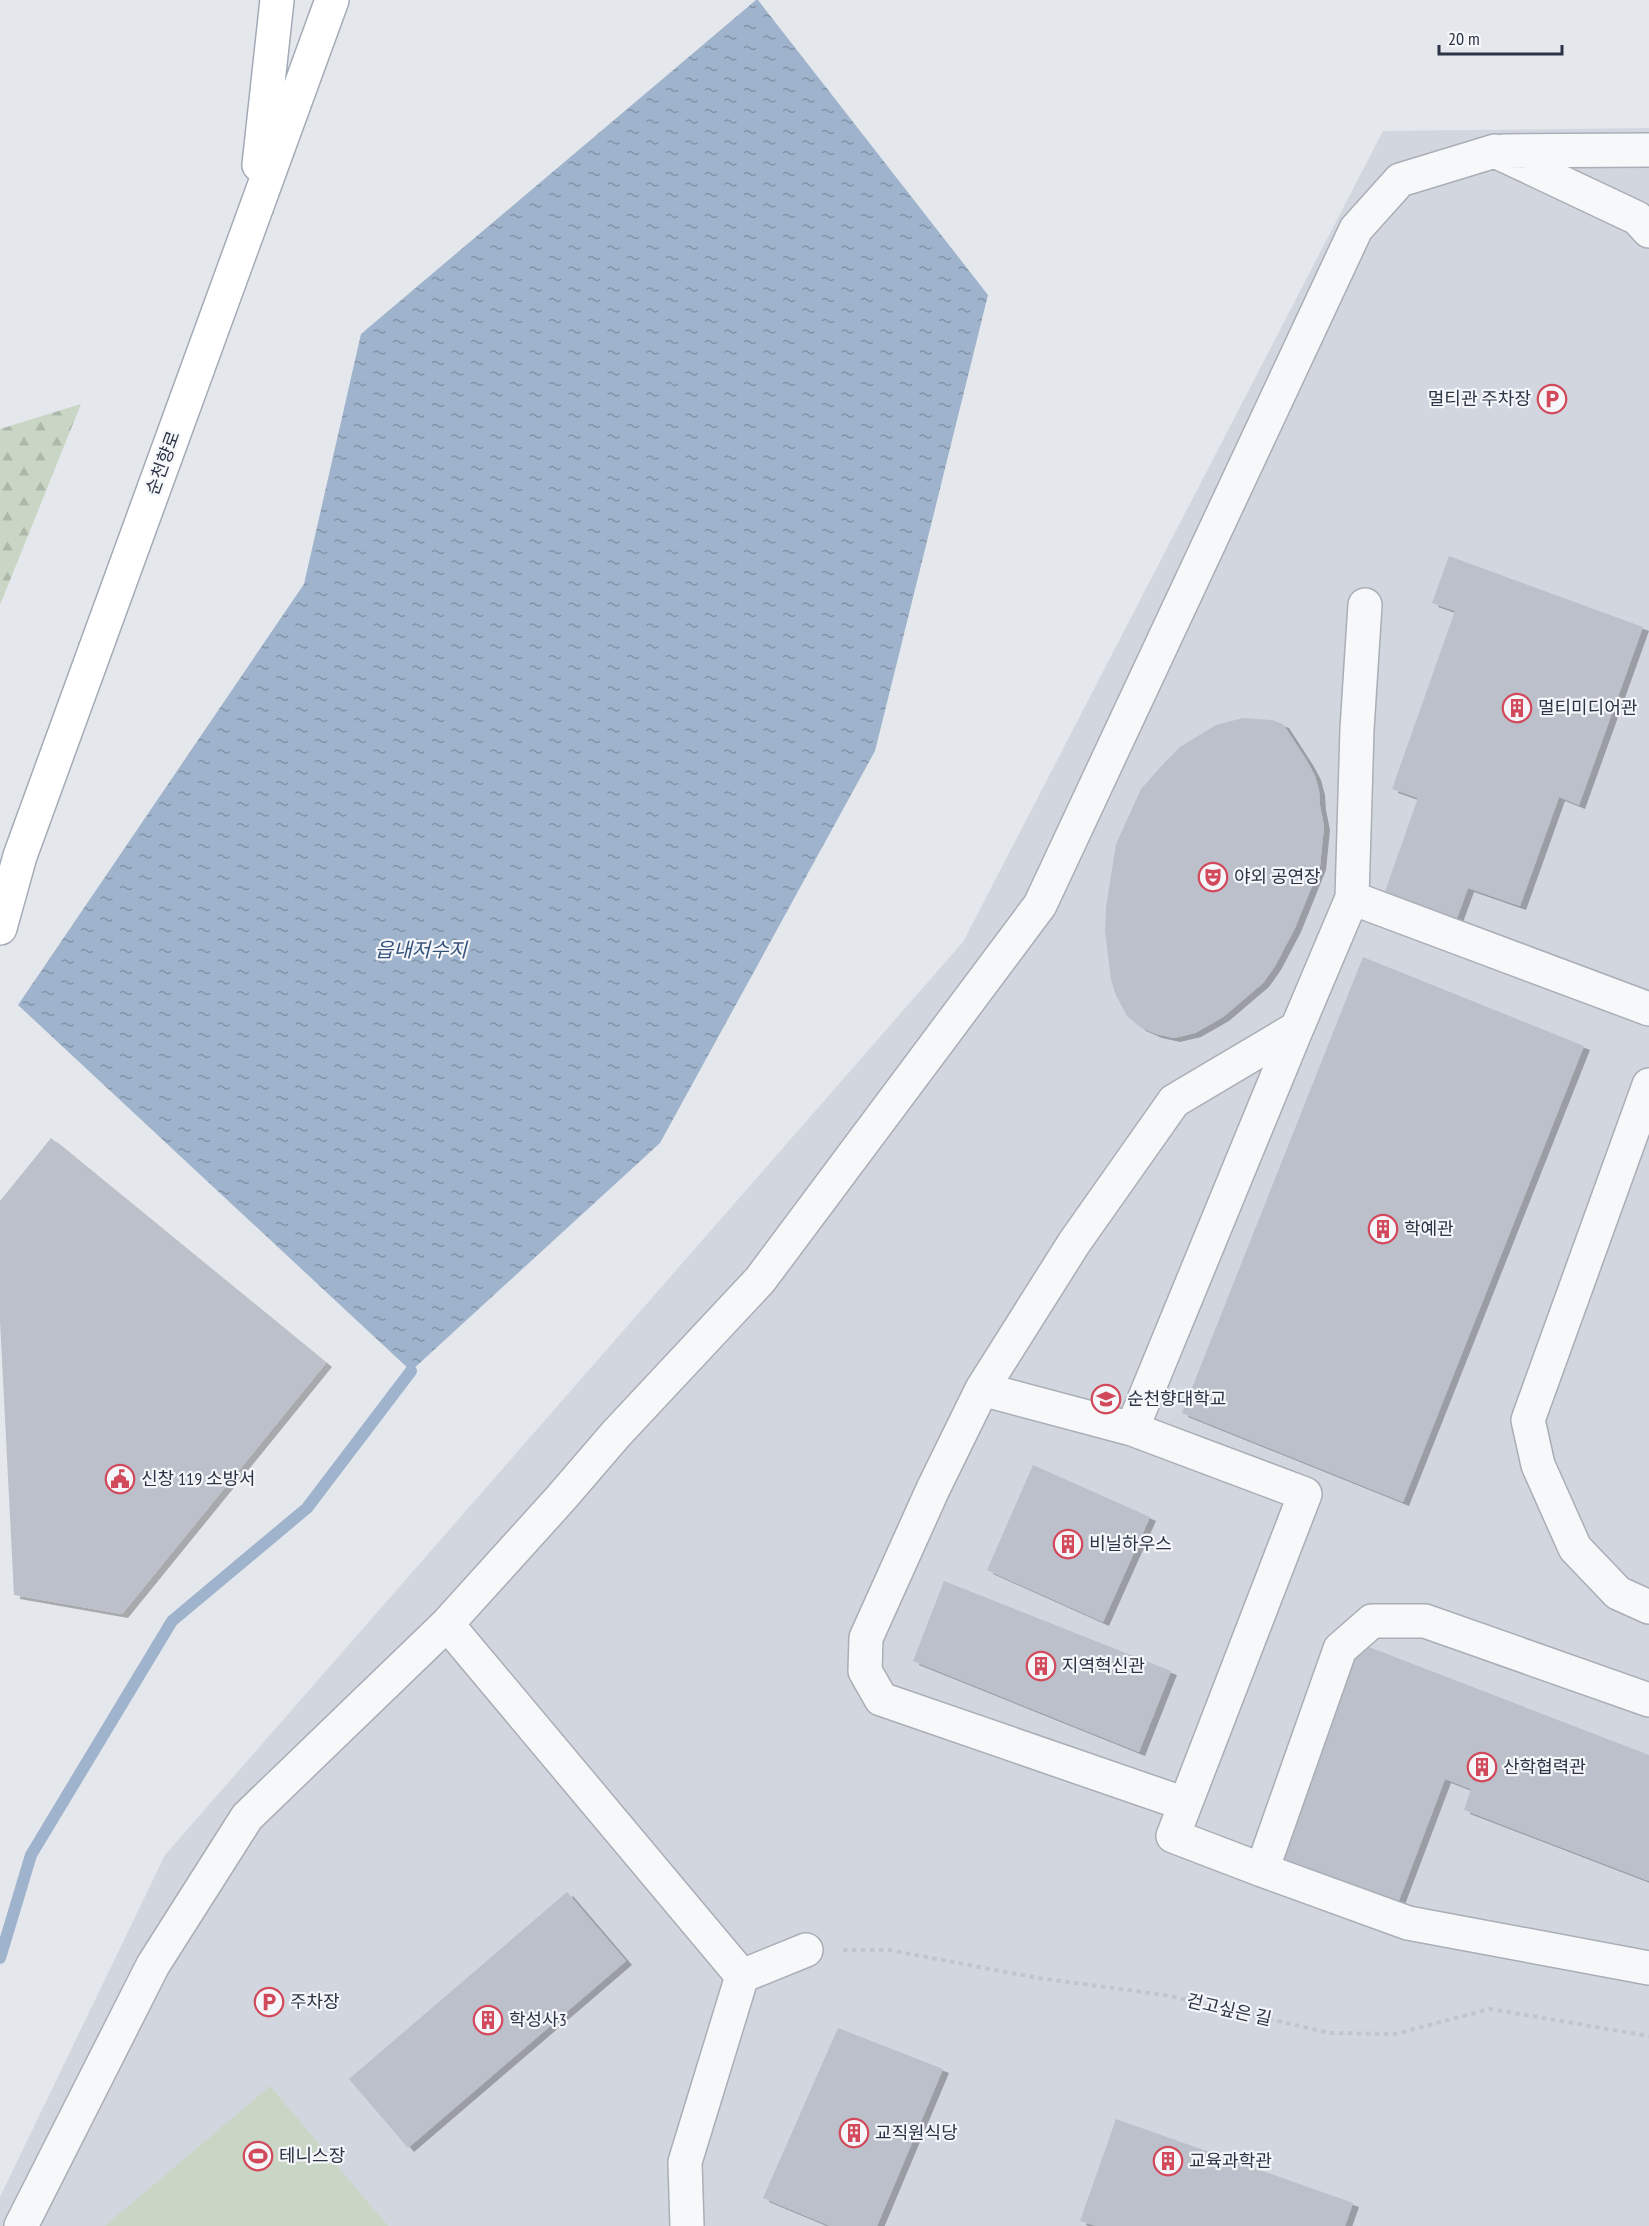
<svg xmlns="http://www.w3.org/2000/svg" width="1649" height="2226" font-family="'PT Sans Narrow','Noto Sans KR',sans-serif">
<defs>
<pattern id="forest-firs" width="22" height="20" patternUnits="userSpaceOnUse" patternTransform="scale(1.5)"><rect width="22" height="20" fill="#c9d6c5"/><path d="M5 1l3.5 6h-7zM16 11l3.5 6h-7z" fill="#adb8ab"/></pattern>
<pattern id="water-ripples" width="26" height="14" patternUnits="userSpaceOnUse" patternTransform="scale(1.5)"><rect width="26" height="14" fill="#9fb4cc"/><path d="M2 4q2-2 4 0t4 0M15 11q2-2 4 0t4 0" fill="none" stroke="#8293a7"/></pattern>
<filter id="shadow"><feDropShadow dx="6" dy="4" stdDeviation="0" flood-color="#0004"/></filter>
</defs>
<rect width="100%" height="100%" fill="#e4e7ec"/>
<path fill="#d2d6de" d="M1649 128V2226H0V2197L165 1855 963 942 1383 131Z"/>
<path fill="#c9d6c5" d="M270 2086 388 2226H105Z"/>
<path fill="url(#forest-firs)" d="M81 404 0 605V429Z"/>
<path fill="url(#water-ripples)" d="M756 0H758L988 295 875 751 660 1143 411 1371 18 1005 304 584 361 334Z"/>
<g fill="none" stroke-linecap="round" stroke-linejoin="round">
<path stroke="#9fb4cc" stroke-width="12" d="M0 1958 31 1855 172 1621 307 1508 411 1371"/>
</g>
<path fill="#bbc0ca" filter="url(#shadow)" d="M1449 556 1643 627 1579 805 1559 797 1520 906 1468 888 1455 924 1383 897 1418 798 1392 789 1455 611 1432 603Z
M1243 718 1272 720 1283 724 1307 761 1315 776 1319 791 1320 806 1324 826 1320 866 1295 928 1275 966 1263 983 1223 1017 1195 1033 1174 1038 1156 1034 1140 1027 1127 1016 1115 993 1111 979 1105 931 1106 907 1116 844 1141 789 1166 761 1180 747 1216 725Z
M1363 957 1584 1046 1403 1502 1182 1413Z
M51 1138 326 1363 122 1614 14 1595 0 1321V1201Z
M1033 1465 1150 1517 1103 1622 987 1570Z
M944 1581 1171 1671 1139 1752 913 1661Z
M1361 1644 1649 1755V1881L1464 1810 1471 1789 1445 1779 1395 1911 1277 1865Z
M567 1892 626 1961 408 2148 349 2079Z
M838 2028 943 2069 877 2226H830L763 2198Z
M1116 2119 1353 2203 1345 2226H1096L1080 2221Z"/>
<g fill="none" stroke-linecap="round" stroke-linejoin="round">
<g stroke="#a9aeb7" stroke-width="36">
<path id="minor" d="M1504 151 1649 150
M1365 605 1357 729 1352 898 1649 1009
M1297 1028 1132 1429 982 1389 1074 1243 1174 1101 1297 1028 1352 898
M1649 1085 1528 1420 1538 1465 1575 1548 1618 1593 1649 1607
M982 1389 933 1489 866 1638 865 1671 881 1699 1185 1804
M1132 1429 1305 1494 1173 1836 1262 1870 1340 1649 1372 1621H1425L1649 1700
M447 1624 742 1976
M1262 1870 1408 1923 1649 1968
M21 2226 153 1965 247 1817 447 1624 561 1498 616 1434 760 1280 1040 905 1356 229 1400 180 1495 151 1637 218 1649 231
M687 2226 685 2162 742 1976 806 1950"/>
</g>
<g stroke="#a3abb8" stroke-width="36">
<path id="major" d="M259 165 277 0
M0 928 20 856 332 0"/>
</g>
<path stroke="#c2c5cb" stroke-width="4" stroke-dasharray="4.5 4.5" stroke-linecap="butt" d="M843 1950H889L1038 1978 1165 1995 1330 2033 1395 2034 1490 2009 1649 2036"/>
<use href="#minor" stroke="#f7f8fa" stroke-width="33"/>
<use href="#major" stroke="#fff" stroke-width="33"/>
</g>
<defs>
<g id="parking-ring" transform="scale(1.5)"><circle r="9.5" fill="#f4f6f9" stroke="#d1495b" stroke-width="1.5"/><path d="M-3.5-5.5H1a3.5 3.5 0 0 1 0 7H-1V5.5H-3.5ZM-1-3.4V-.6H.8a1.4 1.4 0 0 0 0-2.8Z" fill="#d1495b"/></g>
<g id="building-ring" transform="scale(1.5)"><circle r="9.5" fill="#f4f6f9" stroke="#d1495b" stroke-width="1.5"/><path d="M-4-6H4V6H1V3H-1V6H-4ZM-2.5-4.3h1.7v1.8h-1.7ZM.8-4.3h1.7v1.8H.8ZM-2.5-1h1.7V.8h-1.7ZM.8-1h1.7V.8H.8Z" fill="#d1495b"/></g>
<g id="theatre-ring" transform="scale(1.5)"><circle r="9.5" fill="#f4f6f9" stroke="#d1495b" stroke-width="1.5"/><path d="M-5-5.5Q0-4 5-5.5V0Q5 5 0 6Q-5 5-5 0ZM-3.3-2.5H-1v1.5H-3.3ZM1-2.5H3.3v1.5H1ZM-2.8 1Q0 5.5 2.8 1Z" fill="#d1495b"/></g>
<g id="university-ring" transform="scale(1.5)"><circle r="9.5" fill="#f4f6f9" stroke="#d1495b" stroke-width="1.5"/><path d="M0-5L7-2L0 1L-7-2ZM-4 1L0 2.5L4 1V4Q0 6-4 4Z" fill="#d1495b"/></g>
<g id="civic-ring" transform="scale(1.5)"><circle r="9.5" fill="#f4f6f9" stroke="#d1495b" stroke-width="1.5"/><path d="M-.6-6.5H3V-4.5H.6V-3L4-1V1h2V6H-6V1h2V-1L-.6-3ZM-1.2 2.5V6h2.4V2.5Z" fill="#d1495b"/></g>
<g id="stadium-ring" transform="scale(1.5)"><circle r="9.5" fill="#f4f6f9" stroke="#d1495b" stroke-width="1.5"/><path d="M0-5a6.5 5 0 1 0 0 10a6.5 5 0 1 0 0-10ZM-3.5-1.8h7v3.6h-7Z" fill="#d1495b"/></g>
</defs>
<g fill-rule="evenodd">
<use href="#parking-ring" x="1552" y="399"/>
<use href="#building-ring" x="1517" y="708"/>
<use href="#theatre-ring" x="1213" y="877"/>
<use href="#building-ring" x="1383" y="1229"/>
<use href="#university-ring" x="1106" y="1399"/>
<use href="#civic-ring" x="120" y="1479"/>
<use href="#building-ring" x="1068" y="1544"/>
<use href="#building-ring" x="1041" y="1666"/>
<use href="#building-ring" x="1482" y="1767"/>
<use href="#parking-ring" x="269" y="2002"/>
<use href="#building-ring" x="488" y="2020"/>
<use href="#building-ring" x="854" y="2133"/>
<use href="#stadium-ring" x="258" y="2156"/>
<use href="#building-ring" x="1168" y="2161"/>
</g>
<g text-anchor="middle" stroke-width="4.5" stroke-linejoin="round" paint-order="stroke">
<g font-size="18" fill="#2b3445" stroke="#f4f6f9" text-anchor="start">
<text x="1531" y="405" text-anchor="end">멀티관 주차장</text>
<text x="1538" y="714">멀티미디어관</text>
<text x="1234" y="883">야외 공연장</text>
<text x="1404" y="1235">학예관</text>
<text x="1127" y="1405">순천향대학교</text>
<text x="141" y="1485">신창 119 소방서</text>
<text x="1089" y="1550">비닐하우스</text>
<text x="1062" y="1672">지역혁신관</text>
<text x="1503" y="1773">산학협력관</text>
<text x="290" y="2008">주차장</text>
<text x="509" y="2026">학성사3</text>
<text x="875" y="2139">교직원식당</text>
<text x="279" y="2162">테니스장</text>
<text x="1189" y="2167">교육과학관</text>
</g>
<g font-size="18" fill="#2b3445" stroke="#f4f6f9">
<text transform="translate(163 463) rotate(-70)" y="6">순천향로</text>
<text transform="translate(1229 2010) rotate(13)" y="6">걷고싶은 길</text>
</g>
<g font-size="20" font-style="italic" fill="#34527a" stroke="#f4f6f9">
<text x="421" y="957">읍내저수지</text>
</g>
</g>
<path d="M1439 45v9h123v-9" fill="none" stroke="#2b3445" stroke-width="3"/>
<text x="1448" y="45" font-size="18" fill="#2b3445" stroke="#f4f6f9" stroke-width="4.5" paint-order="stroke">20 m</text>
</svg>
